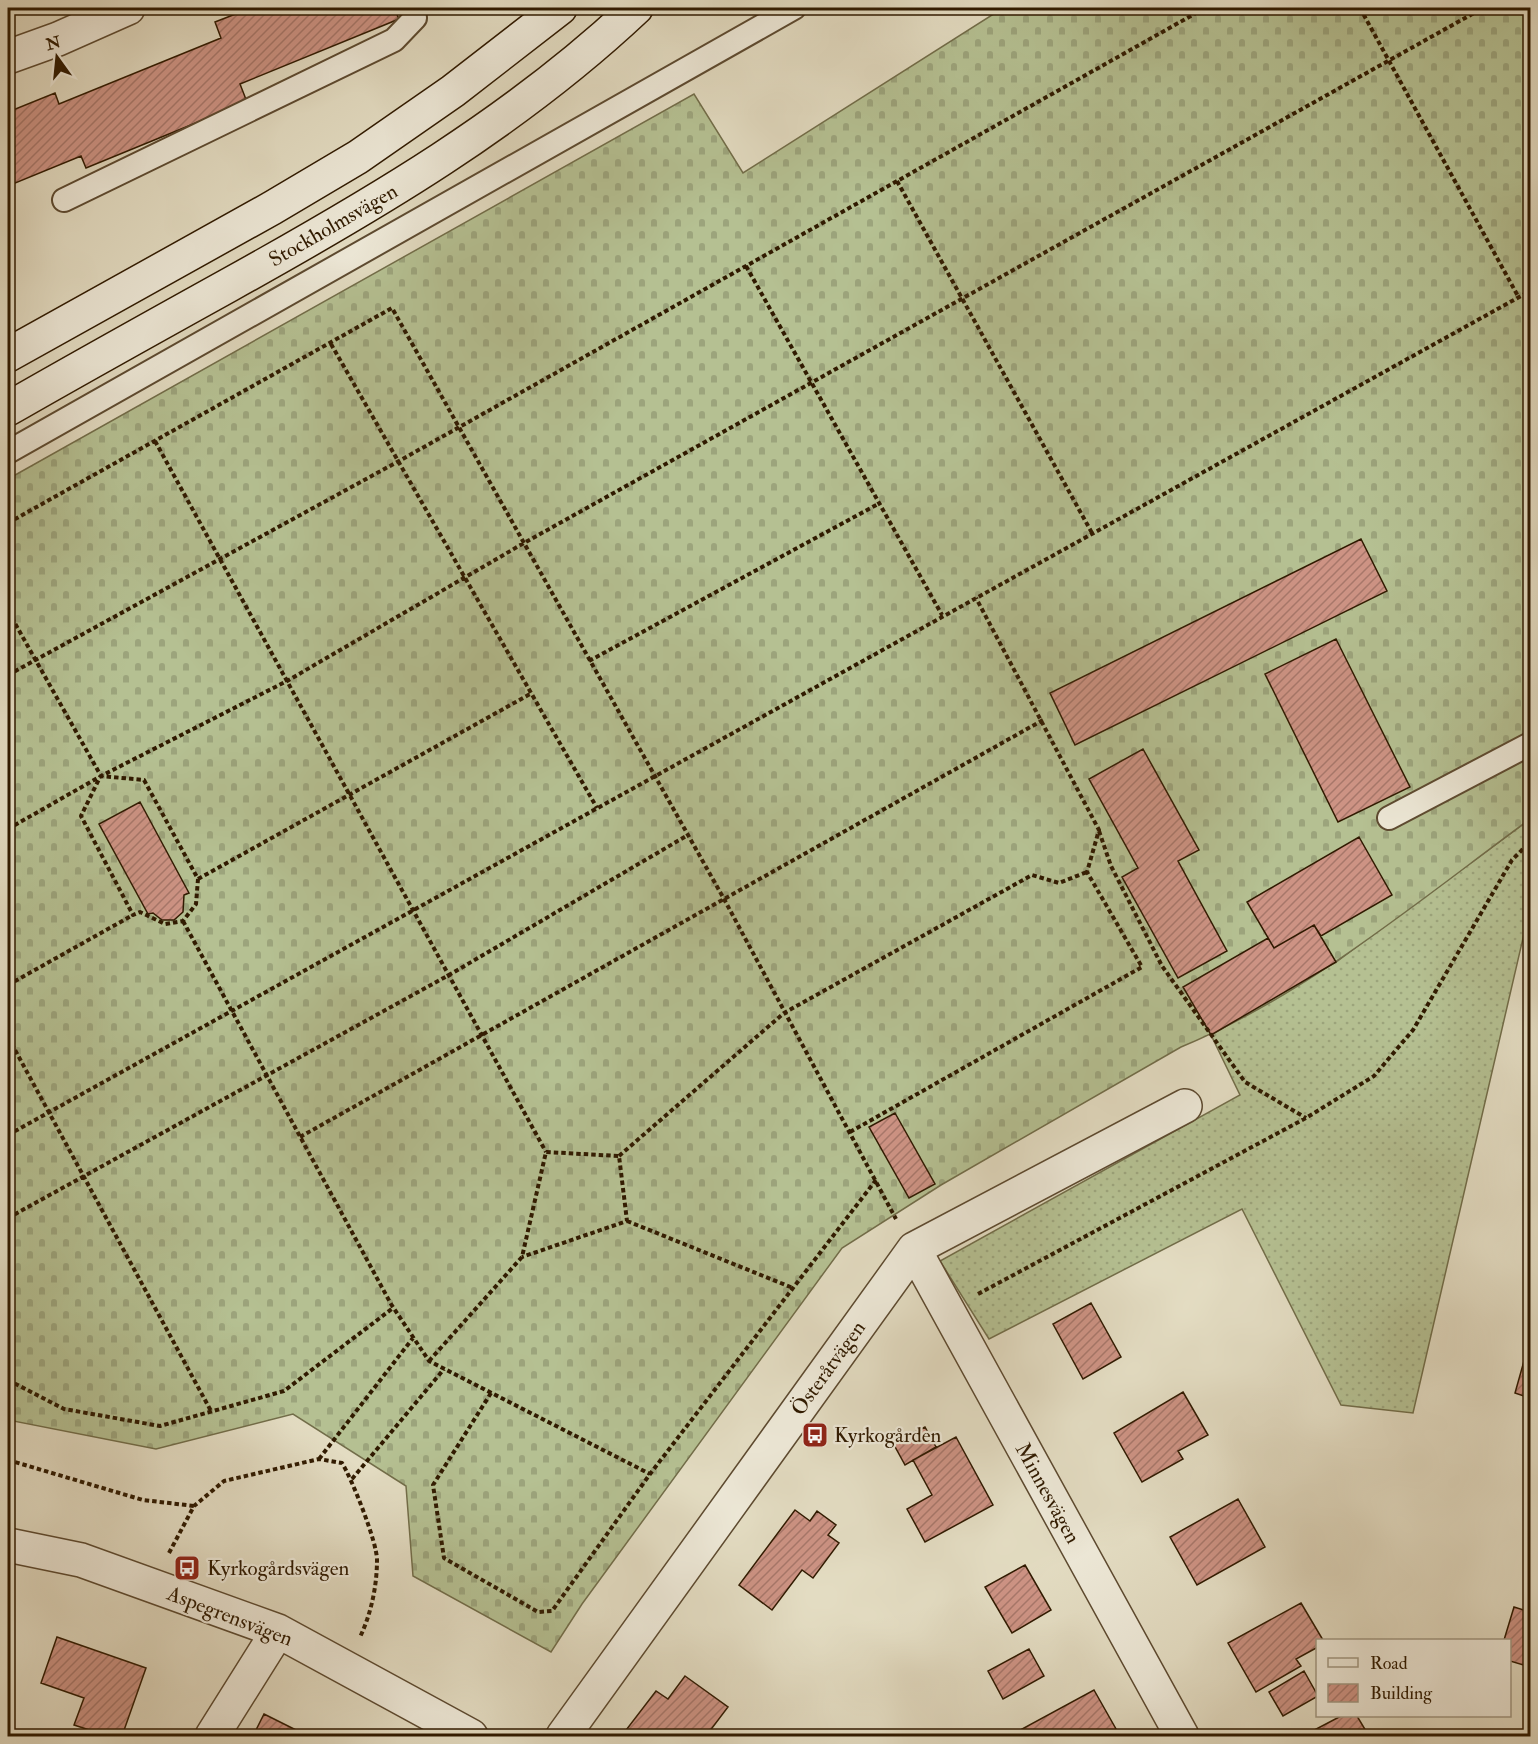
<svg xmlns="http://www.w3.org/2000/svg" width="1538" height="1744" font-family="'IM FELL Double Pica',serif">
<defs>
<pattern id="grass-dots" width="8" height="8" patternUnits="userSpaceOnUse" patternTransform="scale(1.5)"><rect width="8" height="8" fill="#b5c092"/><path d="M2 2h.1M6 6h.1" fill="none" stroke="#9ca47c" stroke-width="1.8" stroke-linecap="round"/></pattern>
<pattern id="cemetery-stones" width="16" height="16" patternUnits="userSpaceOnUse" patternTransform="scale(1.5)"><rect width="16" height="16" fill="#b5c092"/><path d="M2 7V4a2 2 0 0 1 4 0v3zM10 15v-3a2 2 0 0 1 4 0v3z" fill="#9ca47c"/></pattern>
<pattern id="building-hatch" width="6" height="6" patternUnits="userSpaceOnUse" patternTransform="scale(1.5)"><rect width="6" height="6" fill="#cd9384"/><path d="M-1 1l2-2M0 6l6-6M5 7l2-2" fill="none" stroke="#a7776a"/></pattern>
</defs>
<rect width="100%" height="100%" fill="#e3dcc2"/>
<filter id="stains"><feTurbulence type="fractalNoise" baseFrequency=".00333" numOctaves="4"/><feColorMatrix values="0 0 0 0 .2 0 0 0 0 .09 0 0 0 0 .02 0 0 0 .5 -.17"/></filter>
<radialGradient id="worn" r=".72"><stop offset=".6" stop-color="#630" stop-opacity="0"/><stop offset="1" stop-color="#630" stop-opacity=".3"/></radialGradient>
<path fill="url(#grass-dots)" stroke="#726d49" stroke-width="1.5" d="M1530 819V908L1413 1413 1341 1405 1242 1209 989 1339 940 1261 1240 1095 1211 1035 1336 962Z"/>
<path fill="url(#cemetery-stones)" stroke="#726d49" stroke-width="1.5" d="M1003 8H1530V819C1421 899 1307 995 1181 1047L941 1185 842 1248 582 1604 551 1652 413 1576 406 1486 293 1414 156 1449 8 1420V479L694 94 743 173Z"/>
<path fill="url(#building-hatch)" stroke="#301a00" stroke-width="1.5" d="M251 8H394L399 19 240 84 247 102 86 168 81 156 8 186V112L55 93 59 104 221 38 215 22Z
M1361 539 1387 591 1075 745 1050 693Z
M1336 639 1410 787 1338 822 1265 674Z
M1143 749 1199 850 1178 861 1227 951 1178 978 1122 877 1138 868 1089 779Z
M140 802 189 893 184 895 183 912 174 920H162L153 913 148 914 99 824Z
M1359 837 1392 895 1321 936 1314 925 1274 948 1247 902Z
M1314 925 1336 962 1211 1035 1183 987 1268 938 1274 948Z
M895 1113 935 1184 909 1198 869 1127Z
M1091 1303 1121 1357 1083 1379 1053 1324Z
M1529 1343 1530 1344V1398L1515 1393Z
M1183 1392 1208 1435 1178 1451 1183 1459 1142 1482 1114 1433Z
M925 1427 936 1447 905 1465 893 1443Z
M956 1437 993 1505 925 1542 907 1509 932 1495 913 1460Z
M1238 1499 1265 1547 1197 1585 1170 1537Z
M795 1510 810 1521 817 1511 836 1525 828 1535 839 1543 813 1578 802 1570 772 1610 739 1585Z
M1025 1565 1051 1610 1012 1633 985 1587Z
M1301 1603 1323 1640H1318V1647L1296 1659 1301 1666 1256 1692 1228 1643Z
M1514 1607 1530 1612V1667L1510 1661V1640H1504Z
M57 1637 146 1668 122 1736H108L74 1725 84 1698 41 1683Z
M1029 1649 1044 1676 1003 1699 988 1671Z
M1304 1671 1318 1696 1283 1716 1269 1692Z
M685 1676 728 1707 706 1736H626L623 1734 656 1691 668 1699Z
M1094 1690 1120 1736H1026L1022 1729Z
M264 1714 308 1736H253Z
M1341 1716H1357L1369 1736H1303Z
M1492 1730 1510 1736H1490Z"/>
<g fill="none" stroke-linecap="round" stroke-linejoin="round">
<g stroke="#5d4a30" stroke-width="26">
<path id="service" d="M64 200 394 40 415 18 414 8
M8 452 794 8
M1389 818 1530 744"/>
</g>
<g stroke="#5d4a30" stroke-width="36">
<path id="minor" d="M8 57 58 39 128 8
M914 1249 1182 1736
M8 1545 81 1560 278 1631 471 1736
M212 1736 278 1631
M563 1736 914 1249 1185 1106"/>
</g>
<g stroke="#301a00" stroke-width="36">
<path id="secondary" d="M8 355 272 208 358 157 453 91 560 8
M8 409C81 367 155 326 229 285 373 205 515 122 636 8"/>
</g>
<path stroke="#301a00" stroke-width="4" stroke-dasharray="4.5 3" stroke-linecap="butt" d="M1360 8 1519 298
M897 181 1092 533
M746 266 942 615
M331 344 597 808
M155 441 546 1152
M8 523 392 308 724 899 896 1219
M8 611 101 776 144 780 198 879 196 904 183 921 165 924 140 912 133 915 81 816 100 777
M589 661 880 503
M8 675 399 461 1205 8
M8 829 101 776 287 681 524 543 1483 8
M1099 831 1111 866 1162 966 1245 1082 1306 1118
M198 879 532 693
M183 921 391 1304 429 1361 650 1474
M8 985 133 915
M8 1037 211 1411
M850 1132 1142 967 1087 872 1099 830 976 598
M8 1135 1530 291
M300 1137 1043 720
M619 1156 784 1013 1032 875 1059 883 1087 872
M8 1218 449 975 688 835
M627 1221 793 1288
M978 1294 1306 1118 1374 1076 1413 1030 1512 860 1530 842
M429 1361 522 1257 546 1152 619 1156 627 1221 522 1257
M8 1380 64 1409 160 1426 284 1391 393 1308
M491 1393 433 1485 444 1558 538 1612 552 1611 650 1474 876 1180
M319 1459 413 1338
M8 1460 143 1500 194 1506
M352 1479 444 1369
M169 1553 194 1506 224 1481 319 1459 342 1463C352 1479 377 1542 377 1560 377 1586 371 1614 360 1637"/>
<use href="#service" stroke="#ede8d7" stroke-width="22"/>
<use href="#minor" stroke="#ede8d7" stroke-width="33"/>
<use href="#secondary" stroke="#ede8d7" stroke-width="33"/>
</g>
<defs>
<g id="bus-square" transform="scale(1.35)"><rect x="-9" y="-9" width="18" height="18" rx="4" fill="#8f2418" stroke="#ede8d7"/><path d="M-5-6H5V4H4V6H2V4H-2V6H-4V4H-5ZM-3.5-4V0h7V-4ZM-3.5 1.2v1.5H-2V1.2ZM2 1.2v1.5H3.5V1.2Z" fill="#fff"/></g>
</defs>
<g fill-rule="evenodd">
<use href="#bus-square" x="815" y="1435"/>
<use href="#bus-square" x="187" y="1568"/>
</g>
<g text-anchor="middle" stroke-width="4.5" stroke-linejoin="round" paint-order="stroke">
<g font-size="21" fill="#301a00" stroke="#ede8d7">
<text transform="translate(333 225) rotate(-30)" y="7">Stockholmsvägen</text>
<text transform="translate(828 1368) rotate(-54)" y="7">Österåtvägen</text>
<text transform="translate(1048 1493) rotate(61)" y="7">Minnesvägen</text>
<text transform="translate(230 1616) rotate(21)" y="7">Aspegrensvägen</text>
</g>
<g font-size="21" fill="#301a00" stroke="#ede8d7" text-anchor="start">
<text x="834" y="1442">Kyrkogården</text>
<text x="207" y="1575">Kyrkogårdsvägen</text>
</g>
</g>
<rect width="1538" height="1744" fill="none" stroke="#e3dcc2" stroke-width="30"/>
<rect x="9" y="9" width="1520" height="1726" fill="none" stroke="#301a00" stroke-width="3"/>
<rect x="15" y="15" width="1508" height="1714" fill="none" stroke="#301a00" stroke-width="1.5"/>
<rect x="1316" y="1639" width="195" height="78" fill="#ede8d7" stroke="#a19681" stroke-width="1.5"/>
<rect x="1328" y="1658" width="30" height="9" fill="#ede8d7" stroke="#a19681" stroke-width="1.5"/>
<text x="1370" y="1669" font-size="18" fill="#301a00">Road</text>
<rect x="1328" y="1684" width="30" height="18" fill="url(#building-hatch)" stroke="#a19681" stroke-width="1.5"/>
<text x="1370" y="1699" font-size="18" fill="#301a00">Building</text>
<g transform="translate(57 57) rotate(345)" stroke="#ede8d7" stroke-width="4.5" paint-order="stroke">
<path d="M0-4.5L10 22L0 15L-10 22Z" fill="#301a00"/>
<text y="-9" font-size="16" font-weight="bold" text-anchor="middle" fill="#301a00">N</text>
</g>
<rect width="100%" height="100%" filter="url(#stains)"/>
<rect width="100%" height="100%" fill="url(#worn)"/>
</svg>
